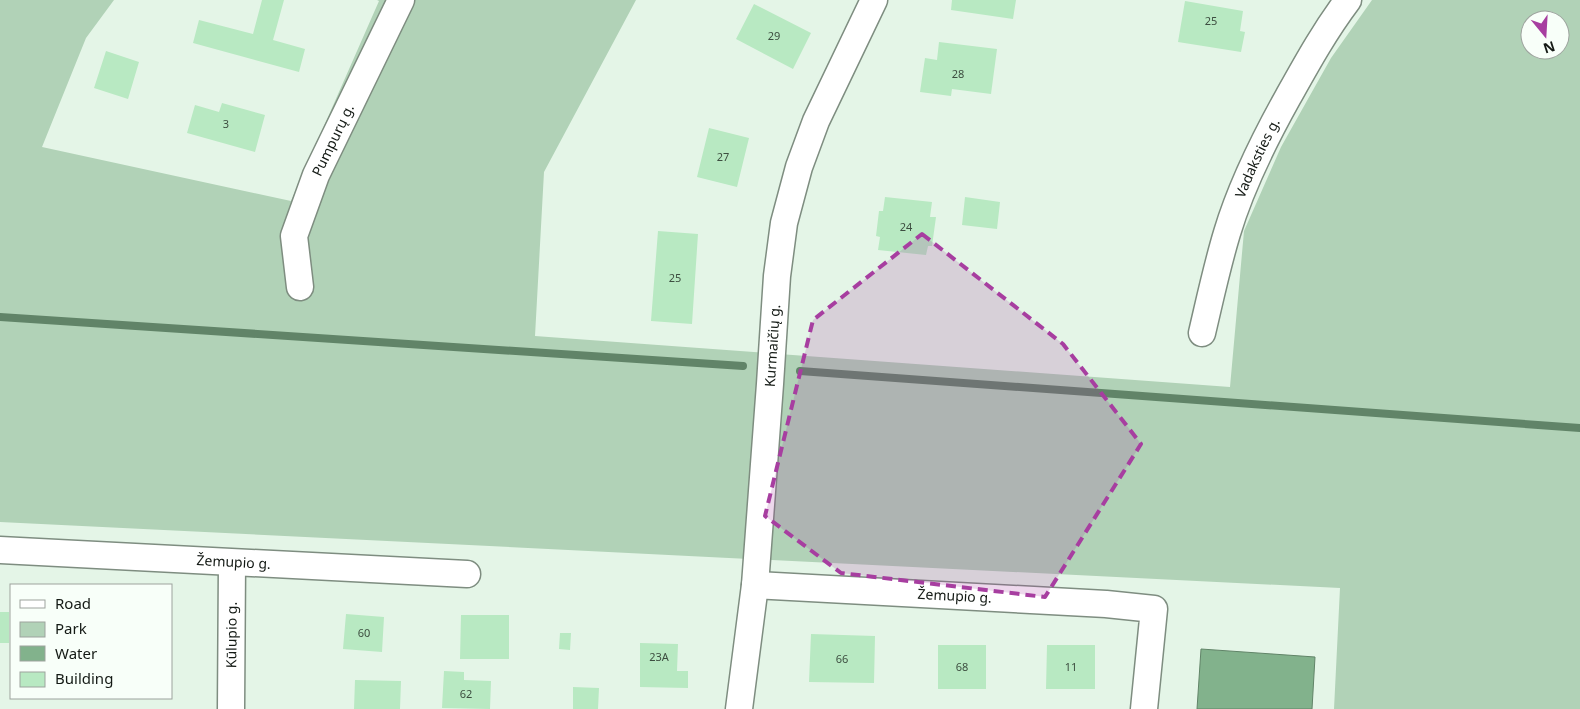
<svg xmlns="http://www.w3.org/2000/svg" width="1580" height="709" font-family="'Noto Sans',sans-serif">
<rect width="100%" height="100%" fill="#e4f5e7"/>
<path fill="#b1d2b7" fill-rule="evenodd" d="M0 0H114L86 38 42 147 291 201 379 1 377 0H636L544 172 535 336 1230 387 1244 231 1281 147 1331 58 1372 0H1580V709H1334L1340 588 0 522ZM1530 20H1560V50H1530Z"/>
<path fill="#82b28c" stroke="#618468" d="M1201 649 1315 657 1312 709H1197Z"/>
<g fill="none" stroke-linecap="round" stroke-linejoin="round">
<path stroke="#618468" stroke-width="8" d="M0 317 743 366
M800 371 1580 428"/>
</g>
<path fill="#b8e9c2" d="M262 0H284L273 40 305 49 299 72 193 43 199 20 253 34Z
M952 0H1016L1013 19 951 10Z
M1185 1 1243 11 1240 31 1245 32 1241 52 1178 42Z
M754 4 811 33 793 69 736 39Z
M939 42 997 49 991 94 952 89 951 96 920 92 925 58 937 60Z
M106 51 139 62 128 99 94 88Z
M222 103 265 115 255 152 187 133 195 105 219 112Z
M709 128 749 138 737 187 697 177Z
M885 197 932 202 930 217H936L932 246H928L926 255 878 250 880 237 876 236 879 211H883Z
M965 197 1000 202 997 229 962 225Z
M658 231 698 234 692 324 651 321Z
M0 612H9V643H0Z
M346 614 384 617 382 652 343 649Z
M461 615H509V659H460Z
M560 633H571L570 650 559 649Z
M811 634 875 636 874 683 809 682Z
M640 643 678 644 677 671H688V688L640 687Z
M938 645H986V689H938Z
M1047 645H1095V689H1046Z
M444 671 464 672V680L491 681 490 709 442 708Z
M355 680 401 681 400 709H354Z
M573 687 599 688 598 709H573Z"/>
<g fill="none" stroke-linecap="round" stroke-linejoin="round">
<g stroke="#7e8d80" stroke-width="29">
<g id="minor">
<path id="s1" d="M300 287 294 236 316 175 401 0"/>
<path id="s2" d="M1202 333C1210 299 1217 266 1227 233 1241 186 1264 140 1288 97 1307 63 1324 32 1348 0"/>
<path id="s3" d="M0 550 467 574"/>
<path id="s4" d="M755 585 1106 604 1154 609 1144 709"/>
<path id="s5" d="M231 709 232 563"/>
<path id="s6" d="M739 709 755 585 770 384 777 276 784 223 799 167 816 121 874 0"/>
</g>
</g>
<use href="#minor" stroke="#fff" stroke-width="26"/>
</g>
<path fill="#a73ea0" fill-opacity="0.2" stroke="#a73ea0" stroke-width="4" stroke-dasharray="10 6" stroke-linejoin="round" d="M922 234 1063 344 1141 444 1045 597 841 573 765 516 813 320Z"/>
<g text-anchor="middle" stroke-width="4.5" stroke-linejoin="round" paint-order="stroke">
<g font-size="11" fill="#3d4e40">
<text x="1211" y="25">25</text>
<text x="774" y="40">29</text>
<text x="958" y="78">28</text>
<text x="226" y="128">3</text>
<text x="723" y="161">27</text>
<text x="906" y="231">24</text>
<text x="675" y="282">25</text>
<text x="364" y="637">60</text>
<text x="659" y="661">23A</text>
<text x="842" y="663">66</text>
<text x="962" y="671">68</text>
<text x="1071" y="671">11</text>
<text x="466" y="698">62</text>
</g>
<g font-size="14" fill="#141a15" stroke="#f8fff9">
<text dy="5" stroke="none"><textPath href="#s1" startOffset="155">Pumpurų g.</textPath></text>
<text dy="5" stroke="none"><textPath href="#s2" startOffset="184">Vadaksties g.</textPath></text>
<text dy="5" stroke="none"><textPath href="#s6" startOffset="365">Kurmaičių g.</textPath></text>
<text dy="5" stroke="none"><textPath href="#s3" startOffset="234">Žemupio g.</textPath></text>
<text dy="5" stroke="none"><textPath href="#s4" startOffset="200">Žemupio g.</textPath></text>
<text dy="5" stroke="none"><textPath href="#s5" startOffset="74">Kūlupio g.</textPath></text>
</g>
</g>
<rect x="10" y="584" width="162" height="115" fill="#f8fff9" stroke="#9da39e"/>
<rect x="20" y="600" width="25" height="8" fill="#ffffff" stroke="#9da39e"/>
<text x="55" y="609" font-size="15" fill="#141a15">Road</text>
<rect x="20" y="622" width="25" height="15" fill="#b1d2b7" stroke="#9da39e"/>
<text x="55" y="634" font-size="15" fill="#141a15">Park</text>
<rect x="20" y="646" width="25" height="15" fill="#82b28c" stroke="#9da39e"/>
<text x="55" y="659" font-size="15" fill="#141a15">Water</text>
<rect x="20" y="672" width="25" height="15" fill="#b8e9c2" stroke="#9da39e"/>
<text x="55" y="684" font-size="15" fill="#141a15">Building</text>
<g transform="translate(1545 35) rotate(162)"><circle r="24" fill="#f8fff9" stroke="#9da39e"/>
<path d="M0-4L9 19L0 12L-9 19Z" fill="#a73ea0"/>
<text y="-8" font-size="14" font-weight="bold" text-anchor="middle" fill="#141a15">N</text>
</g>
</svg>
